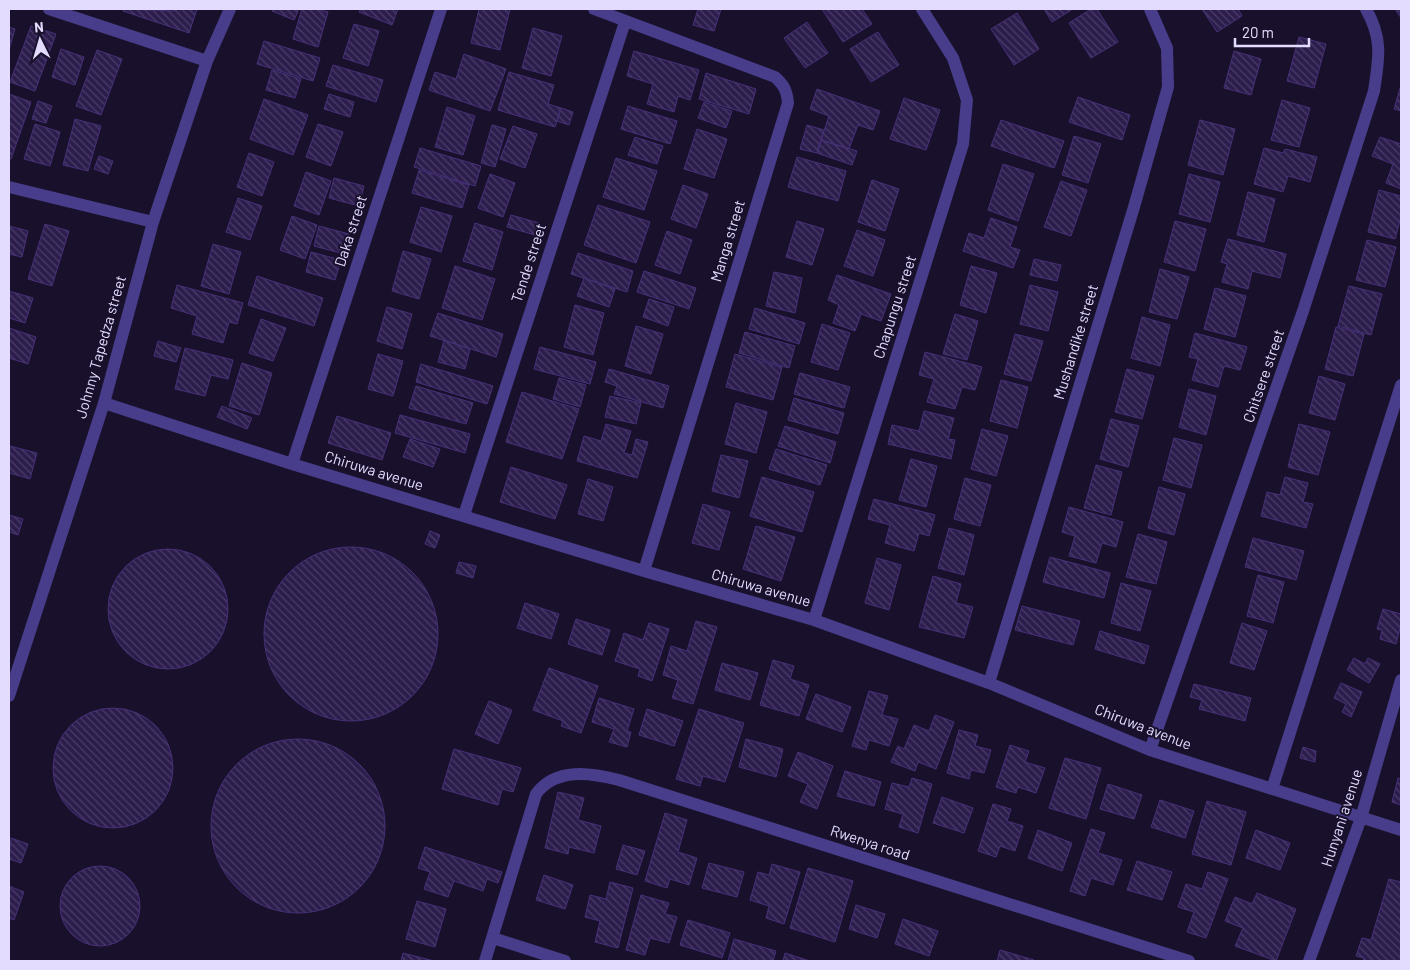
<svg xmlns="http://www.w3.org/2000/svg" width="1410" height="970" font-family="Barlow,sans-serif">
<defs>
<pattern id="building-back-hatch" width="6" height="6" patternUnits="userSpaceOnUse" patternTransform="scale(1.25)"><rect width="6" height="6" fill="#2c1d4d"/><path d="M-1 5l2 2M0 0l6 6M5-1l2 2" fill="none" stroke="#4a3d68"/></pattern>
</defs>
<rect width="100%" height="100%" fill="#19112c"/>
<path fill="url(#building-back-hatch)" stroke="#463078" d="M124 9 174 11V9H197L189 33 123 11Z
M273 9H299L294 20 272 11Z
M302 9H316L328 12 318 47 293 39Z
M361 9H398L392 25 359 12Z
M479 9H510L500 50 471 43Z
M698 9H721L714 31 693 25Z
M822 9H862L872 24 843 42Z
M1044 9H1073L1052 22Z
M1091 9H1097L1118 42 1091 58 1069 23Z
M1202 9H1238L1242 16 1217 32Z
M1395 9H1401V18Z
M1017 13 1039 49 1014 65 991 29Z
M807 22 828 53 805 68 784 38Z
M354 24 379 31 368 66 343 58Z
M31 26 56 34 35 91 10 82Z
M9 27 15 29 9 50Z
M533 28 562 36 551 76 522 68Z
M878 32 899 65 871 82 850 49Z
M1299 37 1326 44 1314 88 1287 81Z
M264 41 320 58 313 81 257 64Z
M61 49 84 57 75 85 52 77Z
M97 50 122 59 101 115 76 106Z
M634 51 699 70 690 100 678 96 674 112 647 104 653 84 627 76Z
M1234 51 1261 59 1251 95 1224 88Z
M464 54 506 69 490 111 429 90 435 72 456 79Z
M333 65 383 80 376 102 326 86Z
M272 70 301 79 295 98 266 90Z
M509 72 554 85 548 104 561 108 555 127 498 110Z
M706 73 756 89 749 114 699 99Z
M1400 88H1401V111L1394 109Z
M817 89 880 111 873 130 858 125 849 149 821 140 829 116 810 109Z
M9 94 31 102 11 159 9 158Z
M329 94 354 102 350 117 324 109Z
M1078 97 1130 115 1122 140 1069 122Z
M904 98 940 110 926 150 890 139Z
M264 99 308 115 293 155 250 139Z
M1282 100 1310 108 1299 147 1271 140Z
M38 101 52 106 46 123 32 119Z
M704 102 732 111 726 128 698 118Z
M628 106 677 121 670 144 621 129Z
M447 107 475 116 463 155 435 147Z
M561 108 573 112 569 125 557 121Z
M75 119 101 126 88 171 63 165Z
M1001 120 1064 141 1054 168 991 146Z
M1200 120 1235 129 1223 175 1188 165Z
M35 124 60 132 50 166 24 159Z
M318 124 343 132 331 166 306 157Z
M492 125 506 129 495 167 481 163Z
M807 125 824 130 817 153 800 149Z
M513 126 537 134 525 168 500 159Z
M697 129 727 139 714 178 684 169Z
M1074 136 1101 144 1088 183 1062 175Z
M635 137 663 146 657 164 628 155Z
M1380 137 1401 144V189L1386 183 1393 164 1372 156Z
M821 140 857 151 852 165 817 153Z
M420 148 481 166 475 186 414 167Z
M1264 148 1283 153 1285 149 1317 157 1310 182 1288 176 1283 192 1254 184Z
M249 153 274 162 262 196 237 187Z
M99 156 113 161 108 174 94 169Z
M797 157 846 171 838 201 788 187Z
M616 158 657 171 644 210 603 197Z
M1003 164 1034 174 1018 221 988 210Z
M419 170 469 185 462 208 412 193Z
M306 172 331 181 319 215 294 206Z
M490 174 515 183 503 217 478 208Z
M1189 174 1220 182 1210 222 1179 214Z
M334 178 364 186 359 206 329 198Z
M872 180 899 189 885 231 858 222Z
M1061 181 1087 190 1071 236 1044 227Z
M683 185 708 194 696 228 671 219Z
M1379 190 1401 196V217L1395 239 1368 232Z
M1248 192 1275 199 1264 242 1237 235Z
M238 198 262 206 250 240 226 232Z
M598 205 650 222 636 263 584 245Z
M421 207 452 216 441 252 410 242Z
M511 215 539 223 535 235 507 227Z
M292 216 317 225 305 259 280 250Z
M991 218 1017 227 1010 247 1020 250 1013 268 963 251 969 233 984 238Z
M797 221 824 229 812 265 786 257Z
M1175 221 1206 229 1195 271 1164 262Z
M475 223 503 232 492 270 463 261Z
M45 224 69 231 52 286 28 279Z
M9 226 28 231 22 257 9 254Z
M319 226 349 234 344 254 314 246Z
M857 230 885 240 873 276 844 266Z
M667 231 692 240 680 274 655 265Z
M1228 239 1286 254 1280 278 1252 271 1248 289 1222 282 1227 264 1221 262Z
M1367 240 1396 247 1385 287 1356 280Z
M213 244 241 252 229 294 201 286Z
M403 251 431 259 419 299 392 291Z
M311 252 341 260 335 280 306 272Z
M578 253 633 271 627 292 571 274Z
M1034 259 1061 265 1057 281 1030 275Z
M455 266 495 279 482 320 442 308Z
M971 266 997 273 986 313 960 305Z
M1160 269 1189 277 1177 319 1149 312Z
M644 271 696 288 689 309 637 292Z
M774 272 802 278 795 313 766 306Z
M837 275 891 294 881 321 861 314 855 331 833 323 839 305 828 300Z
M257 276 323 298 314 326 248 305Z
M584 278 615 289 609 307 577 296Z
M177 285 243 303 237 324 229 322 223 343 192 334 197 316 171 308Z
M1030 285 1058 292 1048 331 1020 324Z
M1349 286 1382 294 1371 335 1338 326Z
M1215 288 1246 296 1235 337 1204 329Z
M9 291 33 298 25 323 9 318Z
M649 299 674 307 668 326 643 317Z
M575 305 604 313 593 355 564 347Z
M387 307 412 314 402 349 377 341Z
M755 308 805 323 799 344 749 329Z
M438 313 503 334 496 357 430 336Z
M955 314 978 321 967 360 943 354Z
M1142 317 1170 325 1160 366 1131 358Z
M261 319 286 328 273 361 249 353Z
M822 324 850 333 838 370 811 362Z
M636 326 663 334 651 374 625 366Z
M1336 327 1364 334 1353 376 1325 369Z
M9 328 36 337 28 364 9 358Z
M745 332 795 346 789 368 739 353Z
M1195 333 1247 347 1240 370 1224 366 1218 387 1192 380 1198 359 1189 357Z
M1015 334 1043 341 1031 381 1004 374Z
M444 340 470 349 465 369 438 362Z
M158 341 181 348 176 362 154 356Z
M540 347 596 362 590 384 534 369Z
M185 348 233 360 228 379 211 375 205 396 175 389Z
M925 352 982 367 975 390 962 387 955 409 927 402 934 379 919 375Z
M378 354 403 361 393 396 368 389Z
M735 354 782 367 773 400 726 387Z
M242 363 272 373 259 415 229 406Z
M421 364 493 386 487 404 416 382Z
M609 369 669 386 663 408 614 394 617 386 605 382Z
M1127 369 1154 376 1142 419 1115 412Z
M800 373 850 387 844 408 794 394Z
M1319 376 1345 384 1335 420 1309 413Z
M559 378 586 385 580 407 553 399Z
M1001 380 1028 387 1017 428 990 421Z
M416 386 473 403 466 424 409 408Z
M1189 389 1216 396 1206 435 1179 427Z
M522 392 579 409 562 459 506 442Z
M610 396 641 403 636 424 605 417Z
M794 398 844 413 838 434 788 420Z
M736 403 767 412 756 453 725 444Z
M222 406 252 418 247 429 217 417Z
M924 411 954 418 948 439 955 440 951 459 888 444 892 425 919 431Z
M400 415 470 434 465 453 395 433Z
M337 416 391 433 382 460 328 443Z
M1111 419 1139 426 1128 467 1100 459Z
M606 424 631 431 624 453 632 455 636 439 648 442 637 478 577 461 584 436 601 441Z
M1299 424 1330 432 1318 475 1288 467Z
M785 426 836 442 830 463 778 446Z
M982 429 1008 436 996 476 971 469Z
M1174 438 1202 445 1191 488 1163 480Z
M410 439 440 449 433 467 403 457Z
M10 446 37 453 30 479 9 473Z
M776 449 827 465 820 485 769 469Z
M721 455 748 461 739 498 712 491Z
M911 459 937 466 926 507 899 500Z
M1096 465 1122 472 1111 515 1084 508Z
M511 467 567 485 555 519 500 502Z
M762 477 814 492 802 532 750 516Z
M1285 477 1308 483 1303 502 1313 504 1306 528 1261 516 1267 492 1280 495Z
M965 478 991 485 980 526 954 519Z
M588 479 613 487 603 521 578 514Z
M1159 487 1185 494 1174 535 1148 528Z
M874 499 935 515 929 536 919 533 914 551 885 543 890 525 868 519Z
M703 504 730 512 719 550 692 543Z
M1069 507 1123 522 1116 547 1102 543 1096 563 1069 556 1075 536 1062 532Z
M9 515 23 519 18 535 9 532Z
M756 526 795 537 781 581 743 569Z
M949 528 974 535 964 575 938 568Z
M430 531 440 535 435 548 425 544Z
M1138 534 1167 542 1156 584 1126 577Z
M1253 538 1304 551 1296 580 1245 567Z
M264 634a87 87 0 1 1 174 0a87 87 0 1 1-174 0Z
M108 609a60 60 0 1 1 120 0a60 60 0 1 1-120 0Z
M1050 557 1110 573 1104 598 1043 582Z
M877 558 901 565 889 610 865 603Z
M459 562 476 566 473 578 456 573Z
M1258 575 1284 582 1273 623 1247 616Z
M933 576 961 584 956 603 973 607 964 638 919 627Z
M1121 583 1151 591 1140 631 1111 623Z
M525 603 559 614 551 639 517 628Z
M1022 606 1080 621 1073 645 1015 630Z
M1383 609 1401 614V625L1396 644 1380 639 1382 630 1377 629Z
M576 619 610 630 602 655 568 644Z
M696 621 717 627 693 704 672 698 678 680 663 675 671 646 687 651Z
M649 623 669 629 652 681 638 676 640 669 615 661 624 633 643 640Z
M1242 623 1267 631 1254 670 1230 663Z
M1100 631 1149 646 1144 664 1095 649Z
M1354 658 1365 664 1368 658 1380 664 1369 683 1347 670Z
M773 660 794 666 790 679 809 685 799 716 760 705Z
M722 663 758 673 750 700 715 690Z
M549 668 598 686 581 733 561 726 563 721 533 710Z
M1341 683 1362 692 1351 717 1342 712 1346 704 1334 698Z
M1194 684 1251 698 1245 721 1199 709 1202 700 1190 697Z
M869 691 888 696 882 715 898 719 889 746 869 740 866 750 852 746Z
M816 694 851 707 842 732 806 719Z
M599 698 634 709 627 731 631 732 627 747 609 742 614 729 592 722Z
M489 701 512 710 498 744 475 734Z
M53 768a60 60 0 1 1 120 0a60 60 0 1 1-120 0Z
M647 709 683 721 674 746 639 735Z
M699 709 744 723 725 782 703 776 700 786 676 779Z
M935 715 954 722 936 769 918 762 915 771 891 762 898 746 904 749 914 725 929 731Z
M959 730 978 735 975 746 991 750 984 773 971 770 969 779 947 773Z
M746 739 783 749 776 777 739 767Z
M211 826a87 87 0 1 1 174 0a87 87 0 1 1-174 0Z
M1010 745 1029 751 1025 762 1045 768 1036 793 1018 787 1016 793 996 787Z
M1303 747 1316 751 1315 762 1300 758Z
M454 749 521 768 513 792 502 789 498 805 442 789Z
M798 752 833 766 817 809 800 802 808 784 788 776Z
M1065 758 1101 768 1086 819 1049 808Z
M845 771 881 782 874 806 837 796Z
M912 778 932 784 918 833 899 827 903 814 885 809 892 783 909 787Z
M1398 778 1401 779V805L1392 802Z
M1108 784 1142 795 1134 819 1100 809Z
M558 792 584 798 578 820 601 826 594 853 569 847 568 854 545 848Z
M942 797 973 808 964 833 933 823Z
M1160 800 1194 811 1185 838 1151 827Z
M1207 801 1246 812 1231 865 1192 854Z
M993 804 1011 809 1007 821 1023 826 1015 851 1000 846 996 857 978 851Z
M665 813 687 820 678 852 697 858 689 885 670 879 667 888 645 881Z
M1091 829 1105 833 1098 853 1122 860 1113 885 1091 878 1085 896 1070 891Z
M1038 830 1072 843 1062 871 1028 858Z
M1256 830 1290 843 1280 870 1246 858Z
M11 838 28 844 21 863 9 859Z
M623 845 645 851 637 875 616 869Z
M425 847 502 872 498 883 487 879 483 891 454 881 448 897 424 889 430 872 418 868Z
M1137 861 1172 872 1162 900 1127 890Z
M709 863 744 872 737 897 702 888Z
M772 864 800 872 784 924 766 918 769 906 750 900 758 872 769 875Z
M60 906a40 40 0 1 1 80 0a40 40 0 1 1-80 0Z
M808 868 853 881 835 942 790 928Z
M1208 872 1228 879 1206 938 1187 932 1194 912 1178 907 1186 884 1202 889Z
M544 875 573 885 565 909 536 900Z
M1389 879 1401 882V961H1363L1364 958 1356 956 1362 938 1371 940Z
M610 882 633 888 618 948 595 942 600 921 585 917 590 895 606 899Z
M9 886 24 892 14 920 9 918Z
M1257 893 1296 909 1276 961 1235 946 1243 928 1225 921 1235 897 1252 904Z
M641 895 669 903 665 914 677 917 669 943 650 938 645 955 626 950Z
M417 901 446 909 435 947 406 939Z
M856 905 885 914 877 938 849 929Z
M903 919 938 931 929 956 895 944Z
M688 920 730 933 722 958 680 945Z
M734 939 776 951 773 961H728Z
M1000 950 1034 960V961H997Z
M403 953 434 961H401Z
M785 953 810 961H783Z"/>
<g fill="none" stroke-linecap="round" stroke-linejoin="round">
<path stroke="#483d8a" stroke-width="12" d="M49 9 207 61
M594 9 775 77C784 85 787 91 788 103L644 571
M9 187 153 222
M104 403 292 464 644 571 814 620 989 683 1150 750 1401 830
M292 464 441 9
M464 515 625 22
M814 620 963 144 967 100 953 58 922 9
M989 683 1134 207 1168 87 1167 48 1150 9
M9 696 104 403 153 222 207 61 230 9
M1150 750 1303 311 1374 91C1379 58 1383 39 1366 9
M1272 789 1401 385
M493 938 565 961
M485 961 536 794C556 767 591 773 619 780L1189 961
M1309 961 1361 818 1401 680"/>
</g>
<g text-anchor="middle" stroke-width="4" stroke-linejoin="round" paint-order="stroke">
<g font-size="15" fill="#e4dcff" stroke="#19112c">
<text transform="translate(351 231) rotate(-72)" y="5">Daka street</text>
<text transform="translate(728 241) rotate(-73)" y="5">Manga street</text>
<text transform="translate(529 263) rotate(-72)" y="5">Tende street</text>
<text transform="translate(895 307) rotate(-72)" y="5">Chapungu street</text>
<text transform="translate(1076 342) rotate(-73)" y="5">Mushandike street</text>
<text transform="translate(101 347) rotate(-74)" y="5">Johnny Tapedza street</text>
<text transform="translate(1264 376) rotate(-71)" y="5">Chitsere street</text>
<text transform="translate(374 471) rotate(17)" y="5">Chiruwa avenue</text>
<text transform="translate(761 588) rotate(16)" y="5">Chiruwa avenue</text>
<text transform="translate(1143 727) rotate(21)" y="5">Chiruwa avenue</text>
<text transform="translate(1342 818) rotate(-72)" y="5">Hunyani avenue</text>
<text transform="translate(870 843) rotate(18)" y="5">Rwenya road</text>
</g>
</g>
<rect width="1410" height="970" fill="none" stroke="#e4dcff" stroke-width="20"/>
<g transform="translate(40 40) rotate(355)" stroke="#19112c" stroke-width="4" paint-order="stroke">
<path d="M0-4L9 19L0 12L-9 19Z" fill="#e4dcff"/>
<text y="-8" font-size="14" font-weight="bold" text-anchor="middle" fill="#e4dcff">N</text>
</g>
<path d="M1235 38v8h74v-8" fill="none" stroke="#e4dcff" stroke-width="2.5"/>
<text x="1242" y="38" font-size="15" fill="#e4dcff" stroke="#19112c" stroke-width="4" paint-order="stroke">20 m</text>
</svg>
